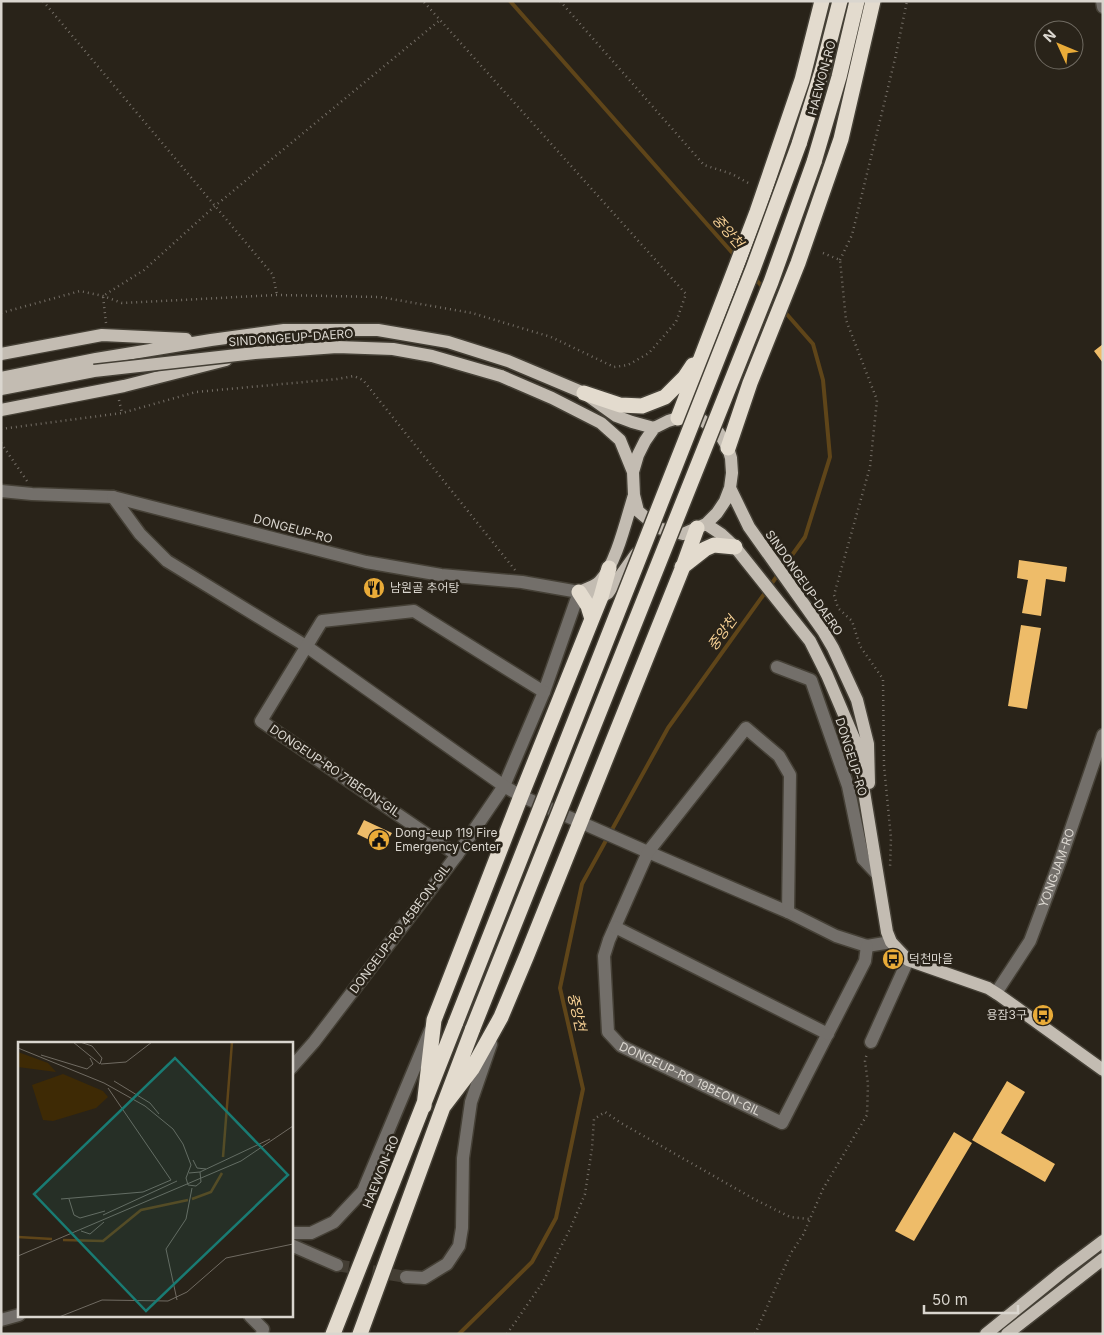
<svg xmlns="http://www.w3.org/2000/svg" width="1104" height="1335" font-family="Inter,'Noto Sans KR',sans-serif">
<rect width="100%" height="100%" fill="#292319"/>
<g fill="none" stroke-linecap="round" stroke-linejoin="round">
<path stroke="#5f4519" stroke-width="4" d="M510 1 736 257
M754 277 764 289
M459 1334 532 1262 556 1218 583 1089 560 988 582 884 668 728 805 537 830 457 823 380 813 344 784 311"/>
</g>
<path fill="#eebc69" d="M1103 344V363L1094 351Z
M1019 560 1067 567 1065 582 1046 579 1041 616 1022 613 1028 580 1017 578Z
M1021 625 1041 628 1027 709 1008 706Z
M364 820 392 833 384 847 357 834Z
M1007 1081 1025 1092 1001 1133 1055 1164 1045 1182 972 1140Z
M954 1132 972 1143 914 1241 895 1231Z"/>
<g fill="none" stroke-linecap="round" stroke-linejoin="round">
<path stroke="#443e34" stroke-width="12" stroke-dasharray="12 6" stroke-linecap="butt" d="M337 1265 406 1277"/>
<g stroke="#454036" stroke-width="15">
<g id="minor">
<path d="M1102 1 1103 7"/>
<path d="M1 491 32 494 113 497 366 562 441 575 522 582 579 592 544 692 504 786 457 855 314 1042 291 1068"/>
<path d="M113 497 140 534 167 561 306 646 504 786 521 796 641 849 788 912 836 936 867 946 891 942"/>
<path d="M777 667 811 680 848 786 863 859 877 874"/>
<path d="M457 855 261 721 322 621 414 611 544 692"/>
<path id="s1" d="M788 912 790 775 779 756 746 728 648 852 609 940 604 956 608 1032 621 1046 782 1123 865 961 867 946"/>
<path d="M615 927 828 1034"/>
<path id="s2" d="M996 993 1030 941 1060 861 1103 735"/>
<path d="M871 1042 908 960"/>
<path d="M291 1233H311L334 1222 363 1191 430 1031"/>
<path d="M291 1245 337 1265"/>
<path d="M406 1277 424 1278 447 1264 459 1246 462 1228 463 1158 471 1102 491 1044"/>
<path d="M250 1316 263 1329 262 1334"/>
<path d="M1 1320 19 1315"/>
</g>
</g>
<g stroke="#454036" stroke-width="15">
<path id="major" d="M1 354 102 335 186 339
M501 376 552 398 601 423 620 440 633 472 634 495 638 511 658 528 683 534 706 524 717 513 725 501 730 488 732 473 731 458 728 448 719 433 702 420 678 418 668 421 654 428 645 441 638 455 633 472
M1 378 96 359 211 340 284 330H378L448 342 508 361 584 393 616 416 632 422 654 428
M1 389 94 371
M1 410 124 386 226 360
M730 488 749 527 823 631 833 648 857 700 868 744 869 783
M634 495C627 517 616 565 600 581 596 586 586 589 579 592L601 597 608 593 636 554
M706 524 721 534 735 547 810 641 827 675 856 743 887 932 891 942 908 960 988 988 999 995 1103 1070
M986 1334 1062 1272 1103 1241
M1007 1334 1103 1259"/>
</g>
<g stroke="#454036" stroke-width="18">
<path id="highway" d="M799 144 822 71 840 1
M814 162 839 77 857 1
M584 393 620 405 642 406 665 397 685 377 693 365
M678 418 757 212 802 80 822 1
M728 448 750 383 798 263 841 139 873 1
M682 567 705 549 714 545 735 547
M579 592 588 606 592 619
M424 1106 434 1020 521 796 592 619 601 597 609 568
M443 1107 472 1069 501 1017 527 955 684 564 697 528
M333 1334 456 1022
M360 1334 443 1107 473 1028"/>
</g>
<path stroke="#756f67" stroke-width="2.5" stroke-dasharray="1 4" stroke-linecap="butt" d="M43 1 273 275 277 295
M560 1 704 165 732 174 750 184
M823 253 840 260 846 320 877 400 870 467 834 595 838 608 852 621 860 646 883 679 884 766 891 838 890 868
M840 260 852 235 895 59 907 1
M1 313 80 291 103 296 122 303 277 295 380 297 472 313 551 337 614 367 628 365 649 353 676 322 686 294 423 1
M106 323 103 296 144 270 215 206 440 20
M119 400 122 413
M1 429 122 413 196 392 337 379 354 376 363 380 515 570
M1 443 27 481
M507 1334 543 1282 571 1227 585 1194 592 1148 594 1119 605 1112 621 1123 754 1199 790 1217 809 1219
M755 1334 791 1253 803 1235 823 1189 867 1115 868 1084 865 1061 867 1053"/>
<use href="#minor" stroke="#736f6a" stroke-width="12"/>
<use href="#major" stroke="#c3bcb2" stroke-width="12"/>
<use href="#highway" stroke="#e3dbce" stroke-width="15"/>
<g stroke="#454036" stroke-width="15" stroke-linecap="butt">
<path id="major-bridge" d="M94 371 255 353 337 347 393 349 432 356 501 376"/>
</g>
<g stroke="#454036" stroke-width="18" stroke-linecap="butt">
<path id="highway-bridge" d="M456 1022 753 269 799 144
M473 1028 771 282 814 162"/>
</g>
<use href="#major-bridge" stroke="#c3bcb2" stroke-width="12"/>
<use href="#highway-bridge" stroke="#e3dbce" stroke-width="15"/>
</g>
<defs>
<g id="restaurant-disc" transform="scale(1.125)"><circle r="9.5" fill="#e9ab38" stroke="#292319"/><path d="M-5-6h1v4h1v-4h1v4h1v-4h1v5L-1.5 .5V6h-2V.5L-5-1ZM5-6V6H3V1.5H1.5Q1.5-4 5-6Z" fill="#111"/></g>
<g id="civic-disc" transform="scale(1.125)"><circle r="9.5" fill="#e9ab38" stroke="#292319"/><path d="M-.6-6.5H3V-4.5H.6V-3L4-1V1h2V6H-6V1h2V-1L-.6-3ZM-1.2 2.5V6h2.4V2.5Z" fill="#111"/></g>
<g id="bus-disc" transform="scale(1.125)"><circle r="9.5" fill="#e9ab38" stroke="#292319"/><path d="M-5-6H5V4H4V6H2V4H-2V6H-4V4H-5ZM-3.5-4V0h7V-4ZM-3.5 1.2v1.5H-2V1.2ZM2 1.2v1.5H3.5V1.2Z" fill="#111"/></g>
</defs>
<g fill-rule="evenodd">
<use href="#restaurant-disc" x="374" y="588"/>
<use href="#civic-disc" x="379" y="840"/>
<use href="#bus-disc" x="893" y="959"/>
<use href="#bus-disc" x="1043" y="1015"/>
</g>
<g text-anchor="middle" stroke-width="5" stroke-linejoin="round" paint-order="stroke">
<g font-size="12" fill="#dad6cf" stroke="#292319">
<text transform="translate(822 78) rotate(-75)" y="4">HAEWON-RO</text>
<text transform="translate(291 338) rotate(-4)" y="4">SINDONGEUP-DAERO</text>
<text transform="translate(293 529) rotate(15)" y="4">DONGEUP-RO</text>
<text transform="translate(804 583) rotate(55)" y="4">SINDONGEUP-DAERO</text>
<text transform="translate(851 757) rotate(73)" y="4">DONGEUP-RO</text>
<text transform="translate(335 771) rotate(34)" y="4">DONGEUP-RO 71BEON-GIL</text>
<text dy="4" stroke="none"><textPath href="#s2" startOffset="140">YONGJAM-RO</textPath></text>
<text transform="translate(400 929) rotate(-53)" y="4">DONGEUP-RO 45BEON-GIL</text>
<text dy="4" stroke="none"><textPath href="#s1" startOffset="645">DONGEUP-RO 19BEON-GIL</textPath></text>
<text transform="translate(381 1172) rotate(-68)" y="4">HAEWON-RO</text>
</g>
<g font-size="12" fill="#dad6cf" stroke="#292319" text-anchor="start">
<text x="390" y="592">남원골 추어탕</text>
<text x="395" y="837">Dong-eup 119 Fire<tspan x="395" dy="14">Emergency Center</tspan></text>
<text x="909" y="963">덕천마을</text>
<text x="1027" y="1019" text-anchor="end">용잠3구</text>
</g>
<g font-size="14" font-style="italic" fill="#f6d094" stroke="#292319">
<text transform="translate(728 231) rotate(49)" y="5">중앙천</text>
<text transform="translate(722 633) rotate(-54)" y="5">중앙천</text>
<text transform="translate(577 1012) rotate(77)" y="5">중앙천</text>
</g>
</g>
<g transform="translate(18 1042)">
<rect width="275" height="275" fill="#292319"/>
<path d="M0 10 30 21 38 30 0 25ZM45 32 85 49 90 55 78 66 35 79 25 78 14 43Z" fill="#3e2a05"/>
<path fill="none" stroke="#5f4519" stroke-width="2.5" d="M205 115 214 0M174 157 193 150 204 131M0 195 34 197M45 198 85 199 123 168 170 158"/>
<path fill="none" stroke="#706b62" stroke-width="1" d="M55 0 82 22 84 16M62 0 74 4 84 16M0 6 86 41 127 64 155 87 165 102 173 123 168 136 170 143 178 144 183 140 182 130 171 131M23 13 69 27 75 22 72 16M83 22 108 20 134 0M96 39 132 61 141 72M175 118 179 126 188 127M182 130 252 97M43 157 125 150 153 138 90 46M51 157 56 173 62 176 87 169M85 173 159 139M63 189 72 192 86 180M0 214 223 119 275 84M159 258 148 207 168 177 174 146M41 275 84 258 150 259 169 250 208 216 275 202"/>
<path fill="#197b73" fill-opacity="0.15" stroke="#197b73" stroke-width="2.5" d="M157 16 270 133 128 269 16 152Z"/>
<rect width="275" height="275" fill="none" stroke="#dad6cf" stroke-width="2.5"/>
</g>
<rect width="1104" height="1335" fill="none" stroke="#dad6cf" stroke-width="5"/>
<g transform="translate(1059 45) rotate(314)"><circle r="24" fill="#292319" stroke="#706b62"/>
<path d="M0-4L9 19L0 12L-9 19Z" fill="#e9ab38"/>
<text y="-8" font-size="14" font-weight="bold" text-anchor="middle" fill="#dad6cf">N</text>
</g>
<path d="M924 1305v8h94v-8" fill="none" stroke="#dad6cf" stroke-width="2.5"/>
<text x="932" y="1305" font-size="15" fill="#dad6cf" stroke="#292319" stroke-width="4" paint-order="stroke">50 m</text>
</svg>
